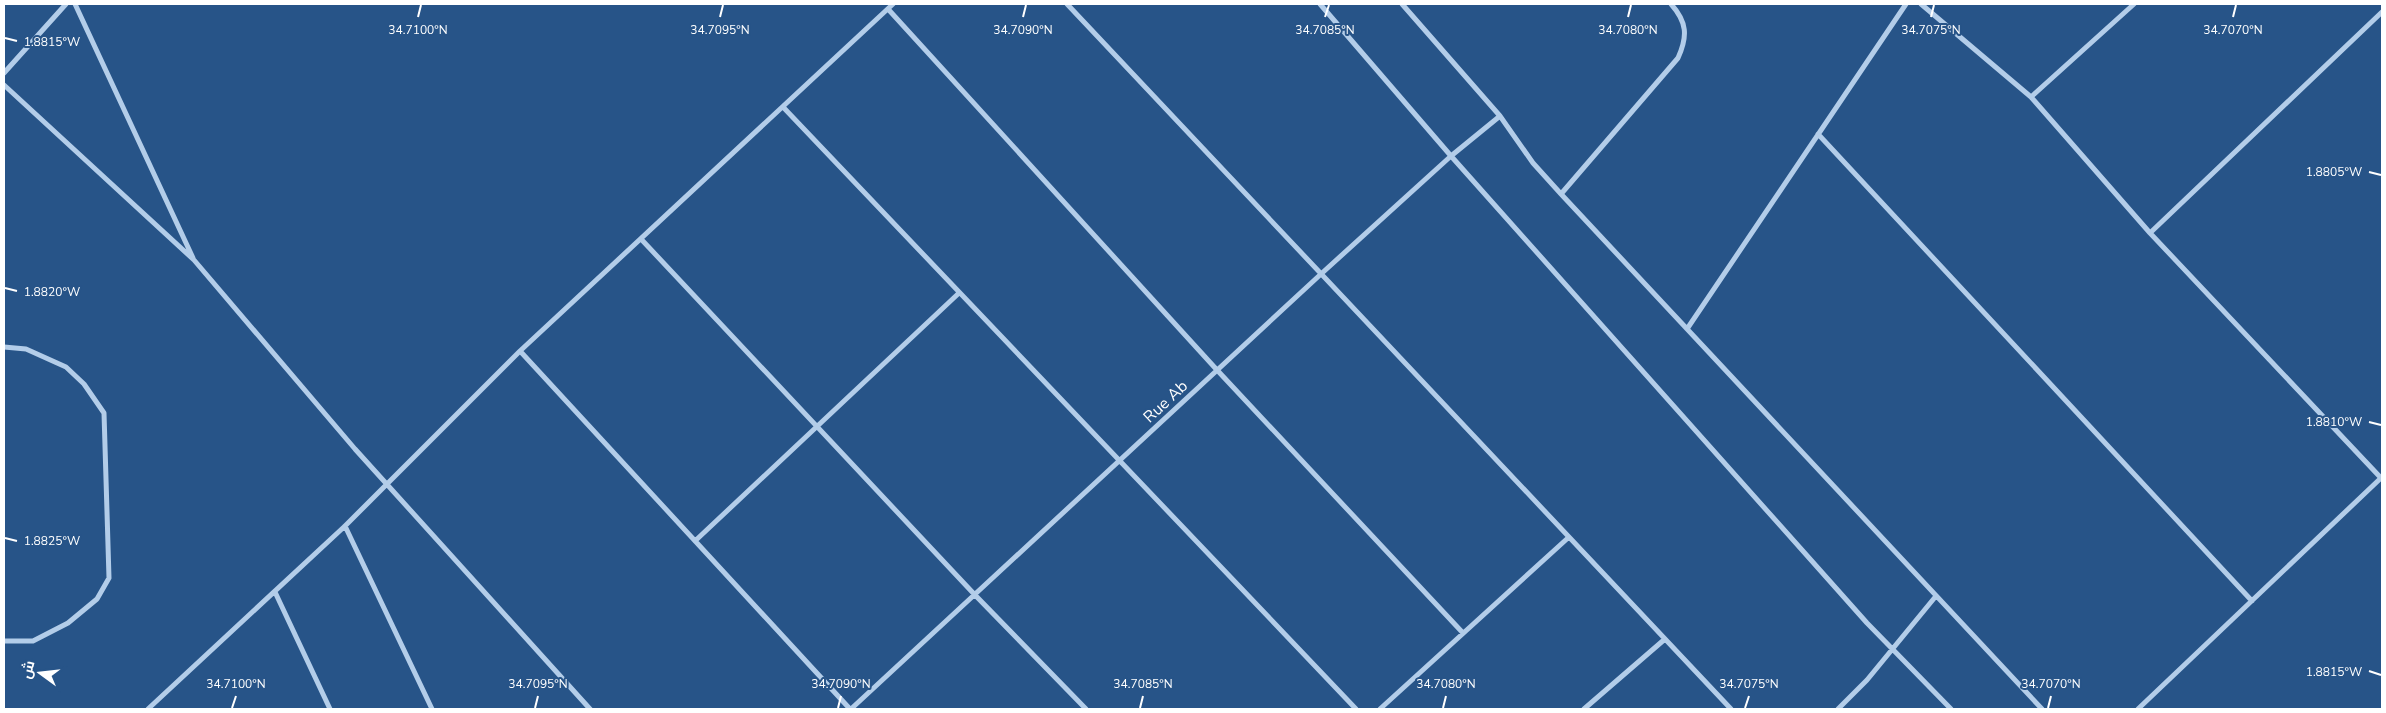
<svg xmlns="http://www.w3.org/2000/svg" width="2386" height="713" font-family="'Nunito Sans',Cairo,sans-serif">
<rect width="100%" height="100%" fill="#275488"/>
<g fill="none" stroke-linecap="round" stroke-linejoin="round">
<path stroke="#b3cde9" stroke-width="5" d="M75 4 193 258
M1067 4 1731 709
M1320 4 1451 156 1867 623 1951 709
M1402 4 1500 116 1533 163 1561 194 2042 709
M1921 4 2031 97 2150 233 2381 478
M888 9 1217 370 1463 633
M4 73 66 4
M4 85 194 260 355 449 590 709
M2031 97 2134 4
M783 107 1356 709
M1818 134 2252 601
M1561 194 1678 58C1688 36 1687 22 1671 4
M2150 233 2382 12
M641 239 975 595 1086 709
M1687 329 1906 4
M4 347 26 349 66 367 84 384 104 413 109 578 97 599 68 623 33 641H4
M520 351 850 709
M345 526 432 709
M695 541 959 293
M275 592 330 709
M148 709 345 526 520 351 893 4
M851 709 1321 274 1451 156 1500 116
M1380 709 1569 537
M1584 709 1665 639
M1838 709 1867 680 1936 596
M2138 709 2382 477"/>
</g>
<path fill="none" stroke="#fff" stroke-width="2" d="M418 17 421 5M720 17 723 5M1023 17 1026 5M1325 17 1329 5M1628 17 1631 5M1931 17 1934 5M2233 17 2236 5M5 38 17 41M2369 172 2381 175M5 288 17 291M2369 422 2381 425M5 538 17 541M2369 671 2381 675M232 708 236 696M535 708 538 696M838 708 841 696M1140 708 1143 696M1443 708 1446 696M1745 708 1749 696M2048 708 2051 696"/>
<g text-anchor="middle" stroke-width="4" stroke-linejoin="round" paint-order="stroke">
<g font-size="16" fill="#fff" stroke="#275488">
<text transform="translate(1165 401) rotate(-43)" y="6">Rue Ab</text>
</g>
</g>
<g font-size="12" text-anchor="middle" fill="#fff" stroke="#275488" stroke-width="4" stroke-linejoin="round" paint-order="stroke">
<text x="418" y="34">34.7100°N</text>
<text x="720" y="34">34.7095°N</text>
<text x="1023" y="34">34.7090°N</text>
<text x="1325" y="34">34.7085°N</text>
<text x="1628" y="34">34.7080°N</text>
<text x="2233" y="34">34.7070°N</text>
<text x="1931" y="34">34.7075°N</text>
<text x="52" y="46">1.8815°W</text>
<text x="2334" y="176">1.8805°W</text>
<text x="52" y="296">1.8820°W</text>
<text x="2334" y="426">1.8810°W</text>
<text x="52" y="545">1.8825°W</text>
<text x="2334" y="676">1.8815°W</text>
<text x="236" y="688">34.7100°N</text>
<text x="538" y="688">34.7095°N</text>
<text x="841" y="688">34.7090°N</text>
<text x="1143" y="688">34.7085°N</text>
<text x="1446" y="688">34.7080°N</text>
<text x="1749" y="688">34.7075°N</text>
<text x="2051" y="688">34.7070°N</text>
</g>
<rect width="2386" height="713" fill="none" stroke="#ffffff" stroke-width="10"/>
<g transform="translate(40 673) rotate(285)" stroke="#275488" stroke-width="4" paint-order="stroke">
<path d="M0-4L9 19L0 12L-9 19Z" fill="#ffffff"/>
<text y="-8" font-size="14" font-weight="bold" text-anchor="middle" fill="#ffffff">ش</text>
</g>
</svg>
